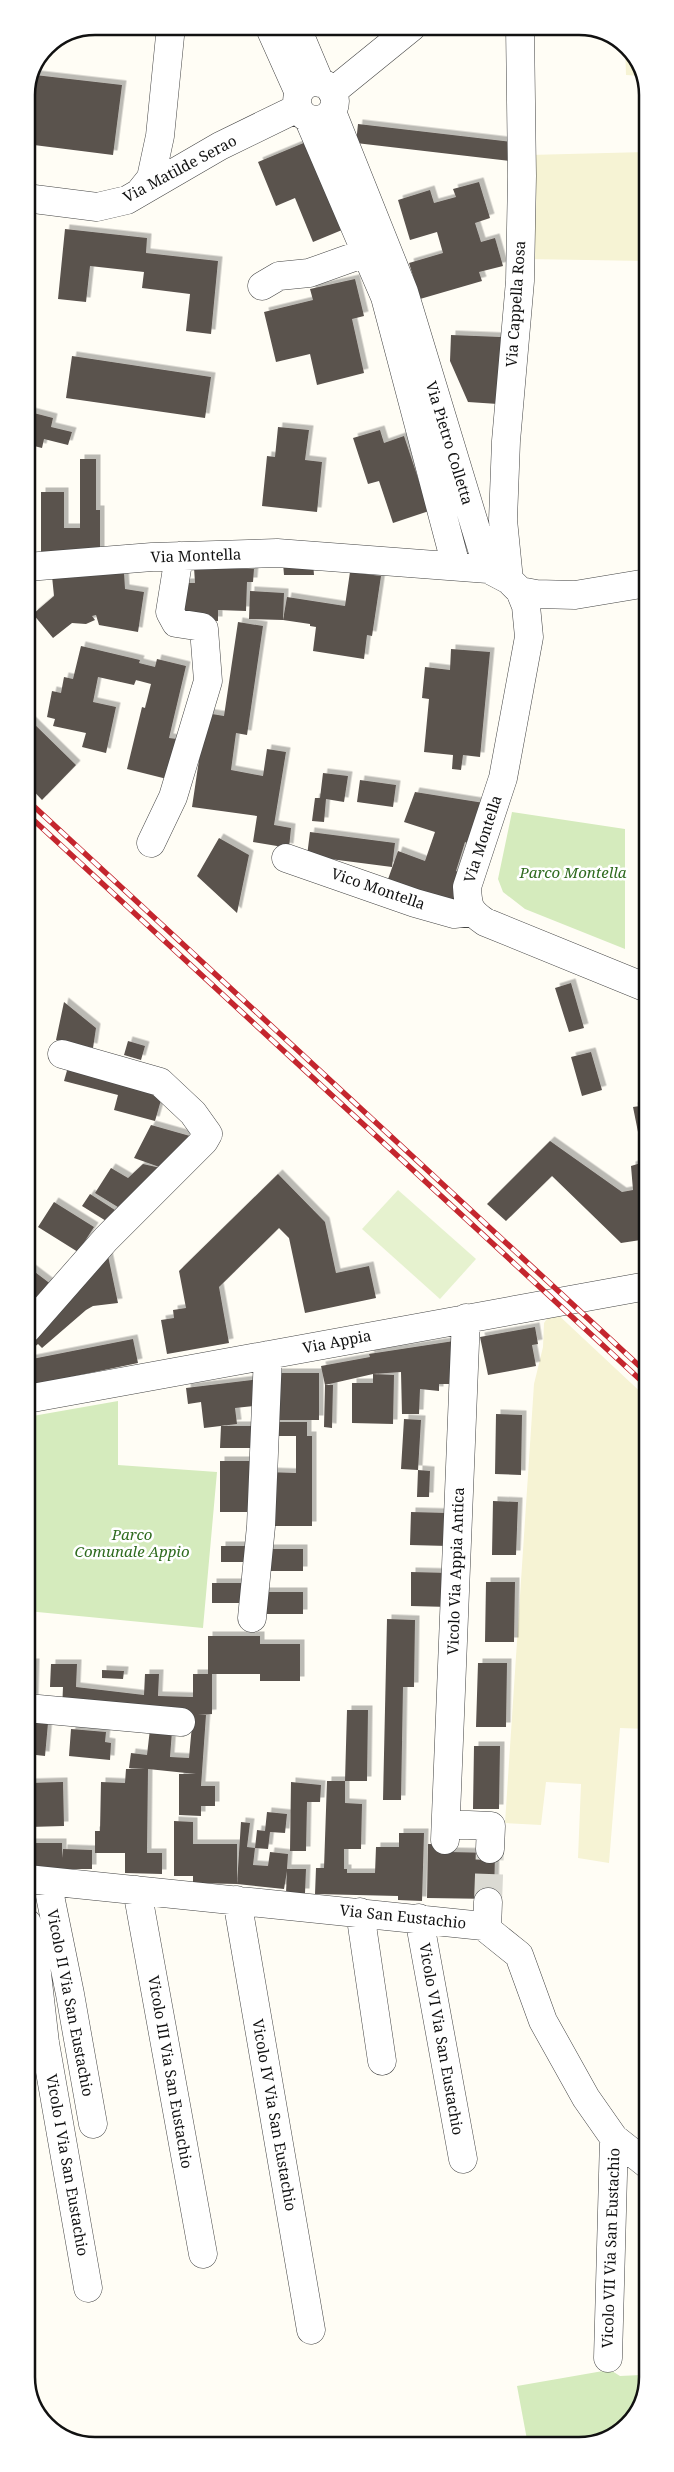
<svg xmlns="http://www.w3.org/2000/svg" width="674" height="2472" font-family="'Noto Serif',serif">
<defs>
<filter id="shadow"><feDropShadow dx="4.5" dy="-4.5" stdDeviation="0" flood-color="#0004"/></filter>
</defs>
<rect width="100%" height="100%" fill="#fffdf5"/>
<path fill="#f6f3d4" d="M625 45 643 76 626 75Z
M646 152V261L526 259 529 155Z
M553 1310 647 1398V1729L620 1728 609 1863 578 1858 581 1784 546 1782 541 1825 505 1823 534 1384 543 1347 544 1323Z"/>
<path fill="#d5ebbd" d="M512 812 625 829V949L525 909 503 892 498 879Z
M118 1401V1465L217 1472 203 1628 27 1611V1417Z
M603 2371H612L620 2376 641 2375V2396L631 2422 592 2444 528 2445 517 2386Z"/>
<path fill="#e6f2cf" d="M398 1190 476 1259 440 1299 362 1229Z"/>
<path fill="#5a524d" filter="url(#shadow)" d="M35 75 122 85 113 155 26 144V120H29Z
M358 124 512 142 510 161 356 143Z
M306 142 342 230 313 242 295 198 276 206 258 162Z
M479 182 490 218 475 223 481 242 495 238 503 266 479 272 482 281 420 299 409 263 443 253 437 232 410 240 398 200 430 190 434 203 456 197 453 189Z
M65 229 147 238 146 253 218 261 211 334 186 331 190 294 142 288 144 272 90 266 86 302 58 299Z
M355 279 364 316 352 319 364 373 317 385 310 354 276 362 264 312 313 300 310 289Z
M451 335 501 337 498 404 468 402 450 361Z
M72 356 211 377 205 418 66 398Z
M26 411 53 418 51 427 72 432 68 445 44 439 42 448 26 444Z
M278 427 309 430 305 460 322 462 317 512 262 506 267 456 275 457Z
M380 430 384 443 404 436 429 511 393 523 379 481 368 484 353 438Z
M80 459H96V510H100V555H41V492H64V528H80Z
M313 562 314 575H284L283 563Z
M194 567 254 569 253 582H247L246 611 218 610V621L182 620 184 583H195Z
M124 572 125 589 144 592 138 632 99 625 96 615 92 616 95 620 86 624 72 623 53 638 33 614 54 596 52 576Z
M350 572 381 576 372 636 367 635 364 659 313 651 316 627 310 626V624L283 620 287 597 345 606Z
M250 591 284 593 283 620 249 619Z
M238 622 263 626 247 735 236 733 231 770 263 776 267 749 286 752 274 825 291 828 289 848 253 842 257 816 192 807 206 713 224 716Z
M81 646 140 660 139 663 155 667 157 659 186 666 169 738 177 739 167 779 127 769 142 707 145 708 151 684 136 680 134 685 98 677 93 702 116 707 106 753 82 747 86 733 53 726 55 719 47 717 52 691 61 693 64 677 73 679Z
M451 649 490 652 480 757 463 755 461 770 452 769 453 755 424 752 429 699 422 698 425 667 450 670Z
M27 717 76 765 42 800 27 784Z
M323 773 348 776 344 802 326 799 324 822 312 821 315 798H320Z
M360 780 396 785 393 807 357 802Z
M415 792 484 803 470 844 465 842 456 871 464 874 454 903 387 882 398 851 425 861 435 832 404 822Z
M310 832 395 843 392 867 307 856Z
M219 838 249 855 237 913 197 876Z
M571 983 584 1028 569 1032 555 988Z
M64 1002 96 1028 93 1048 56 1040Z
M128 1041 145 1046 141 1060 124 1055Z
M591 1052 602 1090 582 1096 571 1057Z
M68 1067 163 1093 155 1121 114 1110 118 1095 64 1081Z
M647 1105V1239L621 1243 552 1176 506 1221 487 1204 550 1141 622 1192 633 1190 631 1166 644 1162 633 1107Z
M151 1125 197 1138 126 1212 95 1193 111 1168 128 1178 143 1164 165 1169 134 1158Z
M278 1174 325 1222 336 1273 369 1266 376 1298 305 1313 289 1238 279 1228 219 1287 229 1343 167 1354 161 1320 174 1318 173 1310 186 1308 179 1271Z
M90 1194 118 1212 111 1224 82 1206Z
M54 1202 94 1227 78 1252 38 1227Z
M107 1251 118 1303 93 1306 86 1310 42 1348 38 1344 27 1353V1337Z
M27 1266 52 1285 27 1319Z
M535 1327 538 1344 532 1345 536 1366 488 1375 480 1337Z
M133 1339 138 1363 27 1386V1360Z
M454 1341 457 1384H439V1391L420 1389 419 1414H402L401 1372 373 1374 325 1385 321 1366 370 1357 369 1354Z
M276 1373H319V1420H276Z
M373 1374 394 1375 393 1424 352 1423V1383H373Z
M261 1379 264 1405 235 1408 237 1424 204 1428 201 1402 188 1404 186 1388Z
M325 1385H333L332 1428 324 1427Z
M496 1414 522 1415 521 1475 495 1474Z
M404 1419 421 1420 418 1470 401 1469Z
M272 1422H307V1436H312V1526H265L266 1472 296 1473V1436H272Z
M221 1426H260V1448H220Z
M220 1461H258V1512H220Z
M418 1470 430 1471 429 1497H417Z
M493 1501 518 1502 516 1555H492Z
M411 1512 448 1513V1546L410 1545Z
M221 1546H249V1562H221Z
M263 1549H303V1571H262Z
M411 1572 450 1573 449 1607 411 1606Z
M486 1582H515L514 1642H485Z
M212 1583H248V1603H212Z
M259 1592H303V1614H259Z
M387 1619 415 1620 414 1687H403L401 1800H383Z
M208 1636H260V1644H300V1681H260V1674H212V1714L198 1715H206L201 1786H215V1806H201V1816L179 1815V1774H196L148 1769 147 1853H162V1874L125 1873V1853H95V1831H100L101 1782 125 1783 126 1769H145L129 1768 131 1753 147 1755 150 1729 172 1731 170 1757 189 1758 193 1714 62 1710 63 1687H50L51 1664H77L76 1687 144 1695 145 1674H159L158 1696 193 1697V1674H208Z
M27 1663H35L34 1699 27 1698Z
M478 1663H507L506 1727H476Z
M102 1670 124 1671 123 1679 102 1678Z
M347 1710H368L367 1781H345V1803L362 1804 361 1849H344V1869H347V1873H375L376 1847H399V1833H424L422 1901 398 1900V1896L315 1894 316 1868H324L327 1781H345Z
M27 1722 48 1723 45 1756 27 1754Z
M71 1729 106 1732 105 1742 111 1743 110 1760 69 1756Z
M474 1746H500L499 1809H473Z
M63 1782 64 1826 29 1827V1783Z
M291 1782 321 1785 320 1802H307L306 1851H290Z
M267 1812 287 1814 285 1833 270 1832 268 1849 255 1848 257 1830 265 1831Z
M174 1821 193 1822V1844H237V1884L241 1822 250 1823 247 1847 255 1848 253 1865 268 1866 270 1852 288 1854 287 1869H306L305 1893H286L287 1871 284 1889 237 1884 193 1883V1876H174Z
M30 1843H62V1858L63 1849 92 1850V1869H31Z
M428 1844H449V1852L495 1853 494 1899 427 1898Z"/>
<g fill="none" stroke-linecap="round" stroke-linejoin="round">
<path stroke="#dbdad3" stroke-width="28" stroke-dasharray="28 14" stroke-linecap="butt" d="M488 1902 490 1849"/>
<g stroke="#444" stroke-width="29">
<path id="minor" d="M269 26 299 93
M296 26 320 83
M297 101a19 19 0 1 1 38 0a19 19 0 1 1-38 0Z
M332 92 412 27
M332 112 404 292 488 569
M309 120 385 297 456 566
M139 193 151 178 160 136 171 26
M26 198 97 207 127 200 220 146 298 108
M262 286 279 276 309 273 365 253
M27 567 152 557 277 553 488 569 509 580 520 591 536 594 575 595 647 583
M509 580 503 520 506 441 520 281 522 176 520 27
M520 591 526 606 529 637 503 778 467 887C468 907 469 911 485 922L647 988
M151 843 173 797 208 681 204 629 202 627 176 623 170 612 179 556
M286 858 415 903 454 914 471 912
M27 1329 106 1239 204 1141 208 1134 193 1113 160 1082 62 1054
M27 1399 647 1286
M252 1618 261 1526 268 1355
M27 1708 181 1722
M446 1824 491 1826 490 1849
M445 1840 466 1318
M27 1879 483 1926 519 1955 543 2021 586 2098 614 2138 648 2165
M47 1881 70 1994 93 2124
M137 1890 203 2254
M237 1900 311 2330
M360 1912 382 2061
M419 1918 463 2159
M27 1923 35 1956 45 2043 88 2288
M487 1929 488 1902
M608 2358 614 2138"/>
</g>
<use href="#minor" stroke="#fff" stroke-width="28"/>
<g stroke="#c4262e" stroke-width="5.5">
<path id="rail" d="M27 800 647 1373
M27 814 647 1386"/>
</g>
<use href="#rail" stroke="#fff" stroke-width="4" stroke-dasharray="11" stroke-linecap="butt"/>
</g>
<g text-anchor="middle" stroke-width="5" stroke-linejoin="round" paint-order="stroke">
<g font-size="15" fill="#111" stroke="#fff">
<text transform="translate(180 169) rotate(-28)" y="5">Via Matilde Serao</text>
<text transform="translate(516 304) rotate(-86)" y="5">Via Cappella Rosa</text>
<text transform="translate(449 443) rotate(73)" y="5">Via Pietro Colletta</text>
<text transform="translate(196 556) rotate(-2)" y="5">Via Montella</text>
<text transform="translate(483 839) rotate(-72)" y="5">Via Montella</text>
<text transform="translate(378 889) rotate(19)" y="5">Vico Montella</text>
<text transform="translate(337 1342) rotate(-11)" y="5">Via Appia</text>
<text transform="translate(456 1571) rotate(-88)" y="5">Vicolo Via Appia Antica</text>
<text transform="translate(403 1917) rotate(6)" y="5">Via San Eustachio</text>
<text transform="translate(70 2003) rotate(79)" y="5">Vicolo II Via San Eustachio</text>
<text transform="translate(441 2039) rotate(80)" y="5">Vicolo VI Via San Eustachio</text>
<text transform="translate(170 2072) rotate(80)" y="5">Vicolo III Via San Eustachio</text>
<text transform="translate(274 2115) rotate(80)" y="5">Vicolo IV Via San Eustachio</text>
<text transform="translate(67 2165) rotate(80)" y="5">Vicolo I Via San Eustachio</text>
<text transform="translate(611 2248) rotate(-88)" y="5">Vicolo VII Via San Eustachio</text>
</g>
<g font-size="15" font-style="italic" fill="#2f6b1f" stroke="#fff">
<text x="573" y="878">Parco Montella</text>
<text x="132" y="1540">Parco<tspan x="132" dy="17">Comunale Appio</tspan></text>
</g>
</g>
<path d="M0 0H674V2472H0ZM95 35H579A60 60 0 0 1 639 95V2377A60 60 0 0 1 579 2437H95A60 60 0 0 1 35 2377V95A60 60 0 0 1 95 35Z" fill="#fff" fill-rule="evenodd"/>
<path fill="none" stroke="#111" stroke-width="2.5" d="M95 35H579A60 60 0 0 1 639 95V2377A60 60 0 0 1 579 2437H95A60 60 0 0 1 35 2377V95A60 60 0 0 1 95 35Z"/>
</svg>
